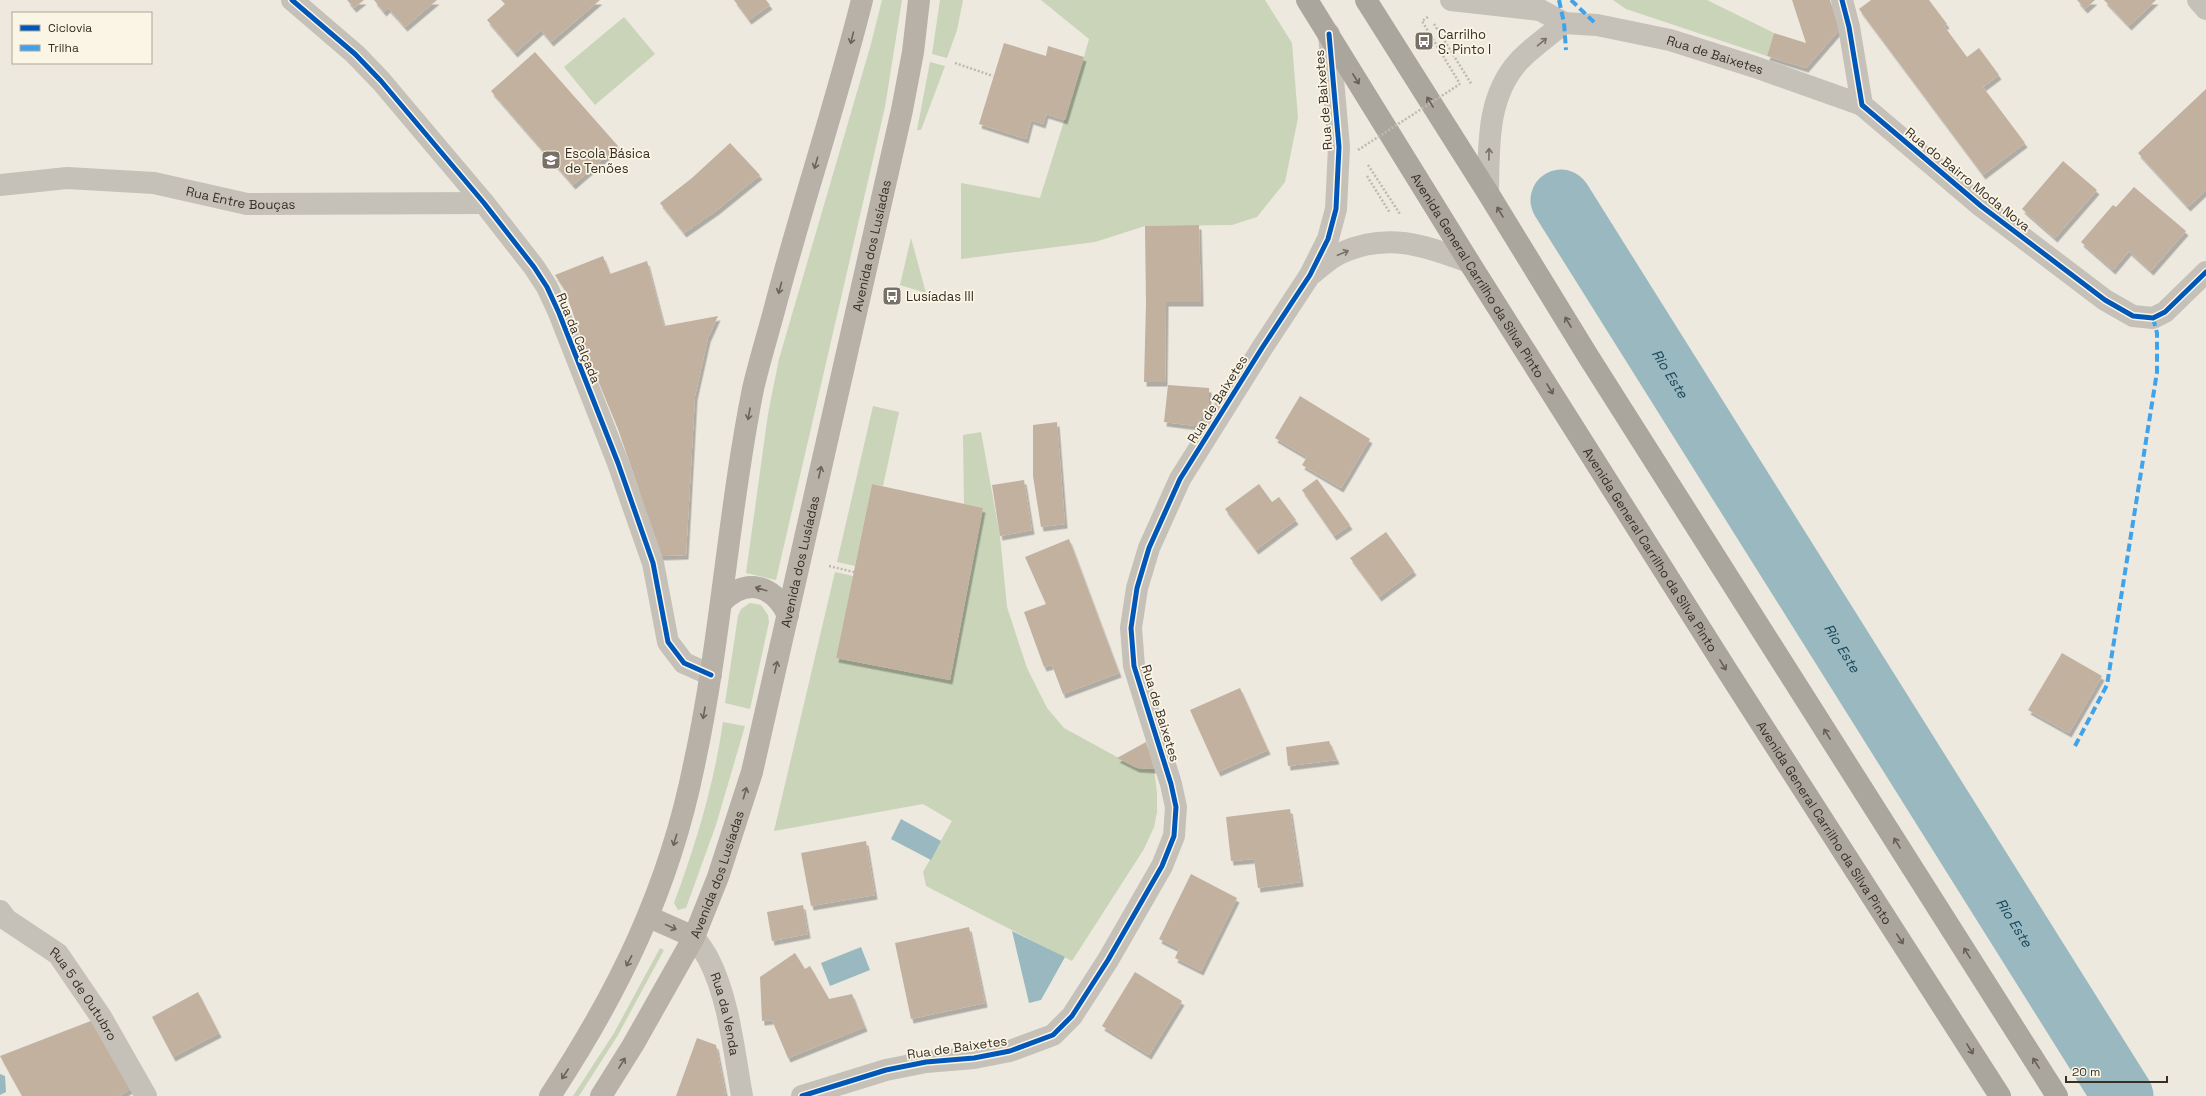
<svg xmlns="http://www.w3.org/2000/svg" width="2206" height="1096" font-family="'Space Grotesk',sans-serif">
<defs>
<filter id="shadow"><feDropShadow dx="2.5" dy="4.5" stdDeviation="0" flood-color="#0004"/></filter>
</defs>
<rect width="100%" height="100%" fill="#ede9df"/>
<path fill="#c9d4b8" d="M882 0H902L885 107 776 580 746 573 768 414 779 359 871 44Z
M940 0H963L957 30 947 58 932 54Z
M1041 0H1265L1292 43 1298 118 1285 182 1257 217 1232 225 1145 226 1095 242 961 259V183L1040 198 1084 57 1089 39Z
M1613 0H1707L1774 33 1767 56 1626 9Z
M624 17 655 54 595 105 564 67Z
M930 62 945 66 921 130H917Z
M911 238 926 293 900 285Z
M873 406 899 412 883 486 872 484 855 566 837 562Z
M981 432 1000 536 1007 607 1027 668 1047 708 1064 728 1137 768 1154 769 1157 793V812L1154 827 1144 849 1072 961 926 886 923 872 952 821 923 804 774 831 835 572 853 576 836 658 950 680 983 508 964 504 963 435Z
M750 603 761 605 768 615 769 622 750 709 725 703 738 616 741 609Z
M723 722 745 726 716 825 686 908 678 910 674 903C696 844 714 784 723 722Z
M660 948 664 950 618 1035 579 1096H573L614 1033Z"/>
<path fill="#99b8c0" d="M901 819 941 841 931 860 891 839Z
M1012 931 1065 957 1041 1000 1029 1003Z
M861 947 870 970 830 986 821 963Z
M0 1074 5 1076 6 1092 0 1095Z"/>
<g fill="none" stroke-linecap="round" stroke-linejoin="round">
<path stroke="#99b8c0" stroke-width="61" id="s1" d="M1561 200 2123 1096"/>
</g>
<path fill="#c2b19f" filter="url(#shadow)" d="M347 0H364L354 8Z
M374 0H437L405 27 388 8 384 12Z
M501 0H600L551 42 541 30 515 53 487 20 505 4Z
M734 0H766L770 5 749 20Z
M1792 0H1830L1839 30 1806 68 1767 56 1774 33 1806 43Z
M1871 0H1929L1947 24 1944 26 1967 57 1979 48 1999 75 1983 87 2025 143 1983 175 1859 9Z
M2077 0H2095L2085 9Z
M2104 0H2156L2129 26Z
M1004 43 1046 56 1048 46 1084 57 1065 120 1046 114 1043 124 1031 120 1026 139 979 124Z
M535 52 618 146 573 185 491 91Z
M2206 89V190L2188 207 2138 153Z
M730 143 760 175 717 210 684 233 660 203 692 178Z
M2063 161 2097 190 2055 238 2022 209Z
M2134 187 2186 231 2151 271 2129 251 2113 270 2081 242 2113 205 2116 207Z
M1199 225 1201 302H1166L1165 382H1144L1146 303 1145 226Z
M603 256 610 274 647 261 664 326 718 316 708 338 695 396 686 555 657 556 638 487 618 429 585 349 565 290 555 275Z
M1168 385 1209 388V403L1196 426 1164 422Z
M1300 396 1370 439 1341 488 1302 465 1307 457 1275 438Z
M1057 422 1065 524 1041 527 1033 476V425Z
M1317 479 1350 525 1334 536 1302 490Z
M1024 480 1032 530 1000 536 992 485Z
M872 484 983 508 950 680 836 658Z
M1259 484 1272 502 1279 497 1296 520 1256 550 1225 509Z
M1386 532 1414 571 1379 597 1350 558Z
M1069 539 1119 673 1063 694 1052 665 1044 667 1024 612 1046 604 1025 557Z
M2062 653 2102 676 2069 733 2028 710Z
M1240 688 1268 750 1218 772 1190 710Z
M1329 741 1337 760 1288 766 1286 747Z
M1146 742 1154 769 1137 768 1117 758Z
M1290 809 1301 882 1258 888 1254 859 1231 861 1226 817Z
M866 841 875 895 811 906 801 853Z
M1191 874 1237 898 1201 971 1175 958 1179 949 1159 939Z
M803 905 808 934 772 941 767 912Z
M969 927 985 1003 911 1019 895 943Z
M795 953 805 969 810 966 829 999 852 994 865 1027 788 1058 772 1020 762 1021 760 977Z
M1135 972 1182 1001 1149 1055 1102 1026Z
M198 992 219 1033 173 1057 152 1017Z
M101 1017 132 1088 119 1096H22L0 1056Z
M697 1038 716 1045 726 1096H676Z"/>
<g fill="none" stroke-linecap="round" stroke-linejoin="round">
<path stroke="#bfbab0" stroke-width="2.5" stroke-dasharray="2 2" stroke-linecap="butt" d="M1428 17 1422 21 1460 84
M1434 24 1472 85
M955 63 993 76
M1368 165 1400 214
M1367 176 1390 213
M829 566 854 572"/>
<g stroke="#c6c1b8" stroke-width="22">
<path d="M292 0 355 54 381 81 484 203 534 267 547 287 559 313 618 463 653 563 668 642 684 663 711 675"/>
<path id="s2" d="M1451 0 1540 10 1564 23 1597 25 1670 40 1755 67 1862 105"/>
<path d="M1842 0 1849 27 1862 105 1981 206 2105 300 2133 316 2153 318 2165 312 2206 272"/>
<path d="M2198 0 2206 9"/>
<path id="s3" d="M0 185 67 178 154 183 247 204 484 203"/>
<path d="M1488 193C1489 147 1486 97 1519 61 1532 47 1549 36 1564 23"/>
<path d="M1313 273C1322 266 1331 257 1341 253 1387 232 1424 245 1469 262"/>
<path id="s4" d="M0 911 7 920 58 954 101 1017 146 1096"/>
<path id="s5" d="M694 937C699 944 704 951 708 958 729 998 734 1052 742 1096"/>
<path d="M802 1096 886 1070 926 1062 974 1058 1010 1051 1053 1035 1072 1016 1108 960 1162 866 1174 836 1176 807 1171 784 1134 666 1131 628 1137 588 1149 548 1180 479 1262 348 1310 275 1328 239 1336 209 1339 147 1329 34"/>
</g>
<g stroke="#b7b1a8" stroke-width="22">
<path d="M722 602C747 577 773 585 788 615"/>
<path d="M649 917 694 937"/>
<path d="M550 1096C619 991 669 889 694 765 721 641 728 513 753 389 759 363 767 337 774 311 801 207 836 104 862 0"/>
<path id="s6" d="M601 1096 633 1045 694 937 718 877 752 772 902 110 913 52 919 0"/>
</g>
<g stroke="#aba69d" stroke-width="22">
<path id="s7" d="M1307 0 1469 262 1728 672 2000 1096"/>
<path d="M1366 0 1488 193 1588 356 2057 1096"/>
</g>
<path stroke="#bfbab0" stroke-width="2.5" stroke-dasharray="2 2" stroke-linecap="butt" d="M1358 150 1460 84"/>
<path stroke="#3fa3eb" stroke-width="4" stroke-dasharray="8 4" stroke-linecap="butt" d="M1559 0 1564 23 1566 50
M1571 0 1597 25
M2075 746 2107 685 2157 372V333L2153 318"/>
<g stroke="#fbf5e5" stroke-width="8">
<path id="cycleway" d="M292 0 355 54 381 81 484 203 534 267 547 287 559 313 618 463 653 563 668 642 684 663 711 675
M1842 0 1849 27 1862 105 1981 206 2105 300 2133 316 2153 318 2165 312 2206 272
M802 1096 886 1070 926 1062 974 1058 1010 1051 1053 1035 1072 1016 1108 960 1162 866 1174 836 1176 807 1171 784 1134 666 1131 628 1137 588 1149 548 1180 479 1262 348 1310 275 1328 239 1336 209 1339 147 1329 34"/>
</g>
<use href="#cycleway" stroke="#0057b8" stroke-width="5"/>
</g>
<defs><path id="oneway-shaft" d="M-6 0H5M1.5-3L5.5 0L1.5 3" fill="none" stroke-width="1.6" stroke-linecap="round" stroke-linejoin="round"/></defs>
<g stroke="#6a635a">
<use href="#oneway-shaft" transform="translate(852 38) rotate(104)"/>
<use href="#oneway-shaft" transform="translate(816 163) rotate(106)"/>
<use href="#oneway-shaft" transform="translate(780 288) rotate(105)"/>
<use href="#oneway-shaft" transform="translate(749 414) rotate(100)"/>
<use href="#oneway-shaft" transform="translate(820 472) rotate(-77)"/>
<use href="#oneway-shaft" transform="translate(761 589) rotate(-164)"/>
<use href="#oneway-shaft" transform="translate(776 667) rotate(-77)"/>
<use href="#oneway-shaft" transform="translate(704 713) rotate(100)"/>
<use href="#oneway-shaft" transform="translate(745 793) rotate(-74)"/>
<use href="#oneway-shaft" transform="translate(675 840) rotate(107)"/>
<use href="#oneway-shaft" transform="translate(671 927) rotate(25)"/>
<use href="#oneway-shaft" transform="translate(629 961) rotate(117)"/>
<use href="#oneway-shaft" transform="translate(622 1063) rotate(-58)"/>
<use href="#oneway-shaft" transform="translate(565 1074) rotate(123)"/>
</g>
<g stroke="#777168">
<use href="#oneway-shaft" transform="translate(1542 42) rotate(-40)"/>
<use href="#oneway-shaft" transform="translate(1489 154) rotate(-89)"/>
<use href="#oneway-shaft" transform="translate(1343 253) rotate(-23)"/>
</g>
<g stroke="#655f56">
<use href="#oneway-shaft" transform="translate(1356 79) rotate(58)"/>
<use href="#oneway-shaft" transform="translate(1430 102) rotate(-122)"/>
<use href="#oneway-shaft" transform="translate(1500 212) rotate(-121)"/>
<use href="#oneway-shaft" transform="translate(1568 322) rotate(-121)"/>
<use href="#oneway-shaft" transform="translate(1550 389) rotate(58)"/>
<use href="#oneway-shaft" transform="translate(1723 665) rotate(58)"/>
<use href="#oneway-shaft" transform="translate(1827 734) rotate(-122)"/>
<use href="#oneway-shaft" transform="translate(1897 843) rotate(-122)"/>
<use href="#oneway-shaft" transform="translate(1900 939) rotate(57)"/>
<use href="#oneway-shaft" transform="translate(1967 953) rotate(-122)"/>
<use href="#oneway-shaft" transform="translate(1970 1049) rotate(58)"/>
<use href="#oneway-shaft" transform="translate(2036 1063) rotate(-122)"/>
</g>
<defs>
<g id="bus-square" transform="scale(1)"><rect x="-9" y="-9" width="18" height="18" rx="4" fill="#777067" stroke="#fbf5e5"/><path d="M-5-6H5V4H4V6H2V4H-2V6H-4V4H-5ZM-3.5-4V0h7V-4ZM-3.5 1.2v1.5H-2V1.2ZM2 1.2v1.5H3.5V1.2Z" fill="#fff"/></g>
<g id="school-square" transform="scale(1)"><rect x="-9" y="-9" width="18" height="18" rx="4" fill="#777067" stroke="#fbf5e5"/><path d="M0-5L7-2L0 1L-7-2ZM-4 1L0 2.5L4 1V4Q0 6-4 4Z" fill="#fff"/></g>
</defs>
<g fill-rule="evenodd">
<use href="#bus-square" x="1424" y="41"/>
<use href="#school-square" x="551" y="160"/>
<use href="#bus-square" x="892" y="296"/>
</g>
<g text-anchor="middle" stroke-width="3.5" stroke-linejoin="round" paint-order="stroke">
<g font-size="13" fill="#372f26" stroke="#fbf5e5" text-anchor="start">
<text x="1438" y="39">Carrilho<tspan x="1438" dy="15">S. Pinto I</tspan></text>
<text x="565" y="158">Escola Básica<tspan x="565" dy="15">de Tenões</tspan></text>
<text x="906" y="301">Lusíadas III</text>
</g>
<g font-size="13" fill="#372f26" stroke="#fbf5e5">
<text dy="5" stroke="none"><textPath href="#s2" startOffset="272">Rua de Baixetes</textPath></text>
<text transform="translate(1323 100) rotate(-95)" y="5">Rua de Baixetes</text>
<text transform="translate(1968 179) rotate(39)" y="5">Rua do Bairro Moda Nova</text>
<text dy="5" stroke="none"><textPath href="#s3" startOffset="243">Rua Entre Bouças</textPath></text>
<text dy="5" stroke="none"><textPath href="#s6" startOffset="899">Avenida dos Lusíadas</textPath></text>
<text dy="5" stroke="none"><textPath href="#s7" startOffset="324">Avenida General Carrilho da Silva Pinto</textPath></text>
<text transform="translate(579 338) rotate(68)" y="5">Rua da Calçada</text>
<text transform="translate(1217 399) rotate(-58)" y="5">Rua de Baixetes</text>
<text dy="5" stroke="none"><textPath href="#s7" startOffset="648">Avenida General Carrilho da Silva Pinto</textPath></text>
<text dy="5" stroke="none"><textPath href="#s6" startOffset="575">Avenida dos Lusíadas</textPath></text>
<text transform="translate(1161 713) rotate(73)" y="5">Rua de Baixetes</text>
<text dy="5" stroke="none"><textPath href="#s7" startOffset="972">Avenida General Carrilho da Silva Pinto</textPath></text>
<text dy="5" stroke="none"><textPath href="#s6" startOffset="251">Avenida dos Lusíadas</textPath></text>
<text dy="5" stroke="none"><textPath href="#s4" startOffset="120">Rua 5 de Outubro</textPath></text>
<text dy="5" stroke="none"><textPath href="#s5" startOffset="84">Rua da Venda</textPath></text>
<text transform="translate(957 1047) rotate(-8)" y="5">Rua de Baixetes</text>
</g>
<g font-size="14" font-style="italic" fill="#18485b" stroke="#fbf5e5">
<text dy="5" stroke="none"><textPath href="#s1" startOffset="205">Rio Este</textPath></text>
<text dy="5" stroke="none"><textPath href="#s1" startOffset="529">Rio Este</textPath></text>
<text dy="5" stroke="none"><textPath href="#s1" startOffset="853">Rio Este</textPath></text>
</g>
</g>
<rect x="12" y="12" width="140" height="52" fill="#fbf5e5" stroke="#ada699"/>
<rect x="20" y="25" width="20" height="6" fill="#0057b8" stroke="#ada699"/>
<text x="48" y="32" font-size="12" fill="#372f26">Ciclovia</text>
<rect x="20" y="45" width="20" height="6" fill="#3fa3eb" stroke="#ada699"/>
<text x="48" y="52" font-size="12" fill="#372f26">Trilha</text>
<path d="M2066 1076v6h101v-6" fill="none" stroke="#372f26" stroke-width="2"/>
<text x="2072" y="1076" font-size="12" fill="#372f26" stroke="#fbf5e5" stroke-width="3" paint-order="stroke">20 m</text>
</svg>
